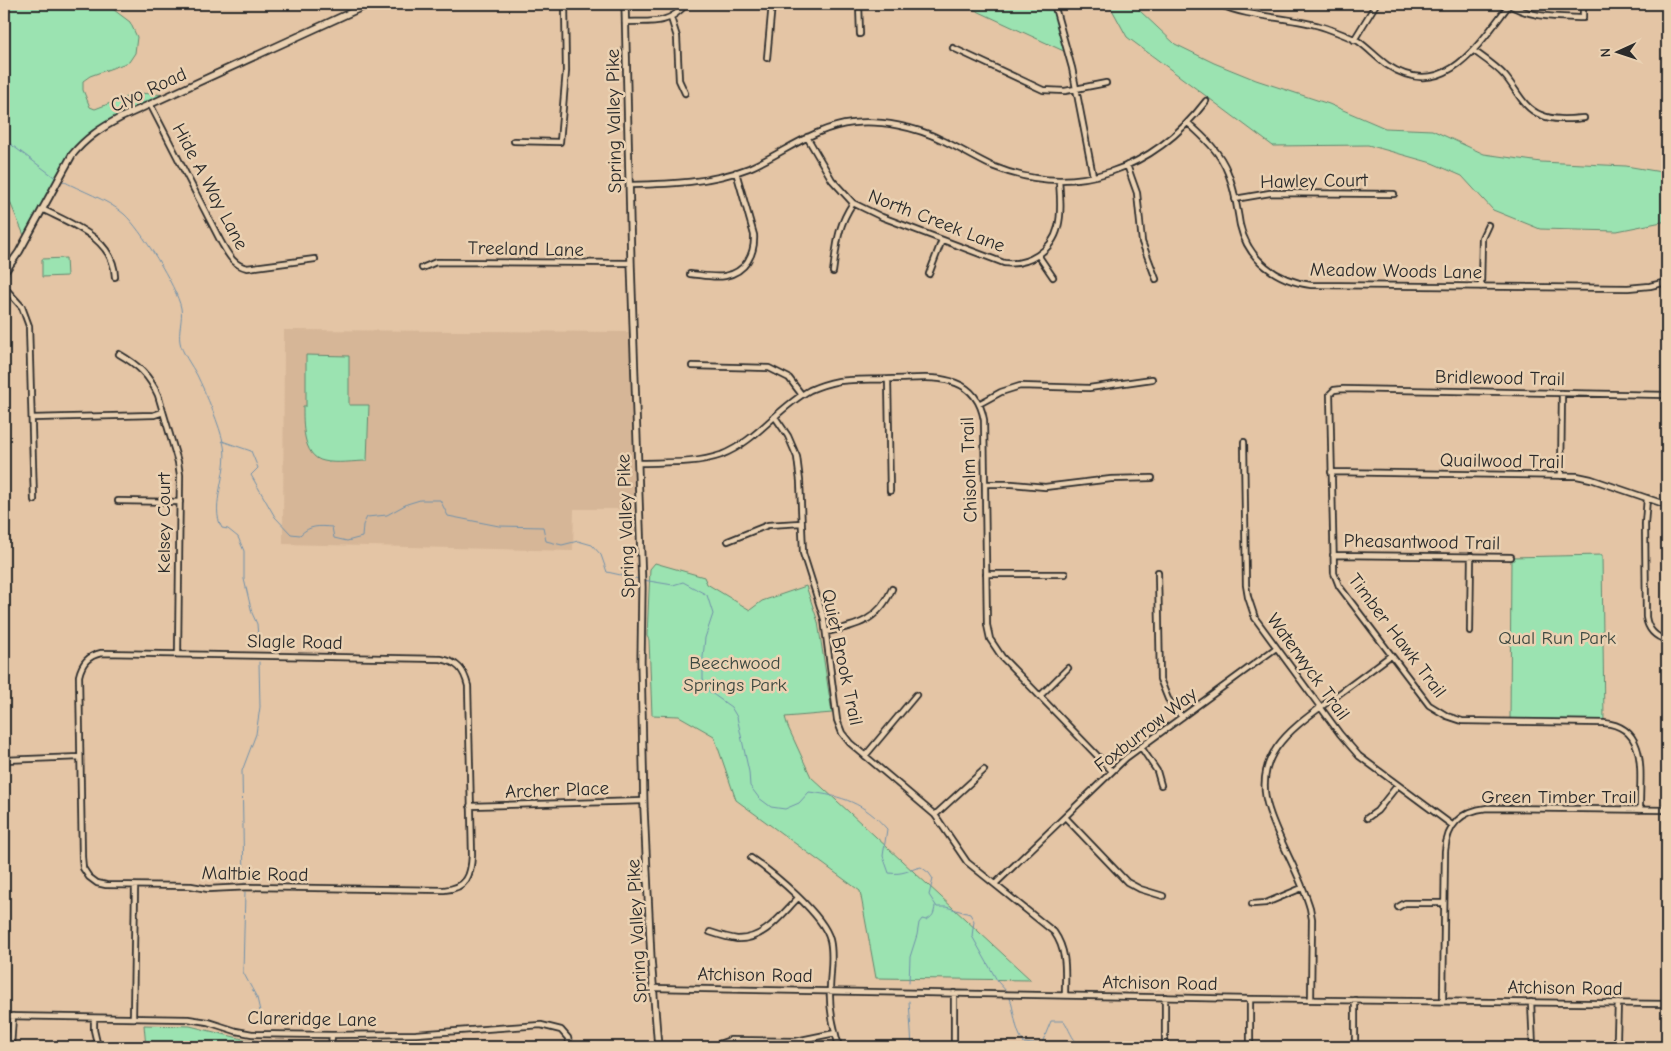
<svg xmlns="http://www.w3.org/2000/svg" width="1671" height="1051" font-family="'Comic Neue',sans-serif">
<rect width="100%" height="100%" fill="#e4c5a5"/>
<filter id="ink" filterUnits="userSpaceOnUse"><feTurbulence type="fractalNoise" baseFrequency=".02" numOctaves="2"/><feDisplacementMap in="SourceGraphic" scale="10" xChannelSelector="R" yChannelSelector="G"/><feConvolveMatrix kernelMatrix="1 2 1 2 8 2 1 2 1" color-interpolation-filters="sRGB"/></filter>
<g filter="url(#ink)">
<path fill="#d6b697" d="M284 330 633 332 639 509H574L573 551 283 544Z"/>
<path fill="#9be3b1" stroke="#63876e" d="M4 4H106L130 22 137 37 135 53 129 62 90 76 83 81V90L90 107 95 109 137 93 169 95 120 118 80 146 26 240 4 188Z
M962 4H1054L1068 53Z
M1109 4H1137L1140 11 1175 44 1214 63 1256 80 1329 104 1385 128 1432 130 1484 154 1541 162 1626 166 1667 173V221L1617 231 1540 229 1493 210 1462 176 1432 163 1368 145 1273 146 1127 37Z
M66 258 67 276 42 277V259Z
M306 355 349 356V405H369L367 461C355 461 336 464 324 461 302 457 303 422 303 406H306Z
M1602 555 1604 723 1510 722 1511 557Z
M655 563 704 577 707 584 750 610 762 601 806 586 818 622 832 713 785 717 788 727 811 777 1031 980 876 978 860 891 736 800 714 736 679 716 652 715 649 640 647 636 650 569Z
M144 1025 190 1026 243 1039 258 1041 260 1047H146Z"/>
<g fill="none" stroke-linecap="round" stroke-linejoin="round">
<path stroke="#7191aa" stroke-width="1" d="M4 26C14 63 6 105 9 143L57 179
M61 180C81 191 107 199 124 214 140 228 177 287 181 308 183 319 178 331 180 342 181 351 192 366 197 375 206 394 220 425 224 446 229 471 209 507 222 528L228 529 238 537 244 551V579L252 613 257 624 259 649
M222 441 251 451 258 468 251 475 275 517 291 534 300 535C310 525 319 526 332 527L334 538 347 541 362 537 363 525 367 517 387 515 407 504 420 500H440L448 516 499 526 543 527 546 541 562 545 578 541 592 545 601 555 607 572 639 579
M643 580 673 585 683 582 707 595 713 614 705 638 703 657V679L707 690 731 707 737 717 749 772 750 786 759 798 771 807 785 809 799 803 809 792C843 796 864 803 887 829L883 856 889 873C903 875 908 870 921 867L929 873 933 879 929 895 937 907H946L970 914 974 921 972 936 998 982 1007 992
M244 882 242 771 256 734 260 707 259 662
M245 892 243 972 257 998 263 1024
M909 983 910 957 917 935 919 923 922 919 926 920C933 917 934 914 935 906
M1009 995C1015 1011 1014 1029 1024 1043L1033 1044 1042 1043 1051 1021H1064C1069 1028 1072 1040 1079 1044 1084 1047 1094 1045 1099 1047
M909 1001 912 1047
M266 1043 267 1047"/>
<g stroke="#2b2b2b" stroke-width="8">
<path id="minor" d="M859 4 860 34
M1054 4 1072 68 1093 176
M1219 4C1252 19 1291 16 1326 28 1337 32 1348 36 1358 41 1368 48 1377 58 1387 65 1444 103 1479 44 1509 5
M1508 4C1531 18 1557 17 1583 18V4
M671 18 677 37 679 80 685 93
M625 22C651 21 668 26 686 4
M1354 40 1376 4
M953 48 1043 90 1065 91 1106 83
M1474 51C1485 59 1496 66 1505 76 1517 90 1523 108 1541 115 1554 121 1571 119 1584 118
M767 58 772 4
M150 104 221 242C228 254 233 265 247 268L315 259
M1188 123C1205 138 1220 152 1228 173 1235 190 1237 208 1240 225 1248 260 1277 281 1311 285L1628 288 1650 286 1667 282
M807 137 832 180 853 203 882 217 1004 263C1028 266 1052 251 1058 227 1062 212 1060 195 1059 180
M514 141 560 142 566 71 565 4
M1127 165 1137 193 1142 242 1156 279
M630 185C670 184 711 183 749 168 784 153 814 127 853 123 881 120 916 127 942 140 959 148 975 158 992 166 1075 200 1154 169 1206 101
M1235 199 1270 193 1394 194
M42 209C71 224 114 238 115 277
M1038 255 1053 277
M422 268 436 262 631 263
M833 272C837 244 837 227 853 203
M690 274C701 275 714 278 725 276 746 272 755 254 754 235L736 172
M929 274 942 240
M4 287 22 307 29 326 34 500
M1481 287 1482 238 1488 225
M119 354C138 365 149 375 158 395L178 462 180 475 178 653
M692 366 769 368 789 378 802 395
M888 380 890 491
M979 404 1001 392 1020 386 1089 388 1152 379
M775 417 788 436 797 457 800 481 803 553 824 619 837 720 842 733 850 743 935 815 967 862 1054 932C1068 952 1065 972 1065 995
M32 418 154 415 163 412
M1244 442 1246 585 1248 597 1255 618 1340 734 1359 756 1452 825
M638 463C666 462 695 464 721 455 757 441 777 408 810 390 819 386 829 383 839 381 856 379 874 380 892 379 912 379 937 375 956 383 972 389 981 403 984 420L987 625 990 639 1002 657 1112 771
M1331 472 1577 476 1591 479 1667 505
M1561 476 1562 393
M985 484H1012L1045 487 1111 479 1152 478
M1647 498 1645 524 1646 617C1648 630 1655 637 1667 640
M118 501 180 502
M728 541 768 525 801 523
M1333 555 1511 557
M1158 572 1160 679 1168 699 1182 717
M986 574H1065
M1470 631 1471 556
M826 632C857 626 878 621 892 589
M101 653 441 659C458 662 464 670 468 686L472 855C471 876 467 888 444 890L250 887 208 889 191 886 106 885 97 883 89 877 83 868 82 857 79 676C82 663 88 656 101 653Z
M1040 696 1068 668
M1141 747 1157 771 1161 785
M865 756 916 695
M4 760 80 757
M470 806 644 801
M1640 810C1639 777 1650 727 1604 723L1462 721 1447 716 1429 705 1339 586 1334 573 1330 394 1334 390 1343 389 1667 395
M935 815 984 770
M1065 817 1127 882 1140 889 1163 896
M1367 818 1377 811 1397 786
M751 858C773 873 824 915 830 940 834 956 830 974 830 990 829 1010 834 1028 839 1047
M995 884 1126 758 1276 648
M1252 904 1266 903 1302 888
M1398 907 1405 903H1444
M710 932C719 935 728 938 737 939 764 940 781 915 798 898
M653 988 1250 999 1667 1004
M954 993V1047
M1250 999V1047
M1311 999 1312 919 1310 908C1300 874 1280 844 1269 810 1251 756 1291 729 1329 701 1350 686 1370 671 1390 656
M1355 1000V1047
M1443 1000 1445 851C1447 825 1460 811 1487 808L1667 810
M1531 1002 1533 1047
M1618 1003 1617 1037 1619 1047
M4 1016 188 1019 208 1022 236 1031 252 1034 332 1035 416 1034 541 1025 561 1030 568 1038 570 1047
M94 1018V1030L98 1047
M133 1018 135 886
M713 1046 730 1040 796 1041 835 1033
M11 1047 13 1016
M331 1047 332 1035
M1165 1047V997"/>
</g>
<g stroke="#2b2b2b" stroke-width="9">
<path id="tertiary" d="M625 4 631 263 642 587 641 661 644 809 651 959 658 1047
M4 273 19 252 72 155C86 138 101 128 120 118L369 4"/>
</g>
<use href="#minor" stroke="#ead1b2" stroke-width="4.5"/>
<use href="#tertiary" stroke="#ead1b2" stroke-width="5.5"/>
</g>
</g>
<g text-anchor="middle" stroke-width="5" stroke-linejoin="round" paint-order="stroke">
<g font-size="19" fill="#2b2b2b" stroke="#ead1b2">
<text transform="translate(148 89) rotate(-25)" y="7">Clyo Road</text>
<text transform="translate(613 121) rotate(-91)" y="7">Spring Valley Pike</text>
<text transform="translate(1314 180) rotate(-1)" y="7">Hawley Court</text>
<text transform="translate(211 186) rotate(62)" y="7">Hide A Way Lane</text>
<text transform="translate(937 220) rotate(21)" y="7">North Creek Lane</text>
<text transform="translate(526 248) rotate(1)" y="7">Treeland Lane</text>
<text transform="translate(1396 270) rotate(1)" y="7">Meadow Woods Lane</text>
<text transform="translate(1500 377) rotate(1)" y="7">Bridlewood Trail</text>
<text transform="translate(1502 460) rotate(1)" y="7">Quailwood Trail</text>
<text transform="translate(968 470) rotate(-92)" y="7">Chisolm Trail</text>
<text transform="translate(163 523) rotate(-90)" y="7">Kelsey Court</text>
<text transform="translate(625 526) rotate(-92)" y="7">Spring Valley Pike</text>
<text transform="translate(1422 541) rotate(1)" y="7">Pheasantwood Trail</text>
<text transform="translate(1398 635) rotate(53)" y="7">Timber Hawk Trail</text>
<text transform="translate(295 641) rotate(1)" y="7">Slagle Road</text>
<text transform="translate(843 657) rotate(78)" y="7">Quiet Brook Trail</text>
<text transform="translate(1309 666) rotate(54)" y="7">Waterwyck Trail</text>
<text transform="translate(1145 729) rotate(-38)" y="7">Foxburrow Way</text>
<text transform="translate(557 789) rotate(-2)" y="7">Archer Place</text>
<text x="1559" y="803">Green Timber Trail</text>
<text transform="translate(255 873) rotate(1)" y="7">Maltbie Road</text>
<text transform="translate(636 931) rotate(-93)" y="7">Spring Valley Pike</text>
<text transform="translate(755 974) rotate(1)" y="7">Atchison Road</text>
<text transform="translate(1160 982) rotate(1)" y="7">Atchison Road</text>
<text transform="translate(1565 987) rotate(1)" y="7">Atchison Road</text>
<text transform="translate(312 1018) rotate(1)" y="7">Clareridge Lane</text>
</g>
<g font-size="19" fill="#3c473f" stroke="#ead1b2">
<text x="1557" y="644">Qual Run Park</text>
<text x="735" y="669">Beechwood<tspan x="735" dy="22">Springs Park</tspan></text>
</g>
</g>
<rect width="1671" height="1051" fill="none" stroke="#ead1b2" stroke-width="20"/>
<rect x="10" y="10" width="1651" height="1031" fill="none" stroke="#2b2b2b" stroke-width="2" filter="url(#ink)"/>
<g transform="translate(1618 52) rotate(267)" stroke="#ead1b2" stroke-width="4" paint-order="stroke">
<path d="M0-4L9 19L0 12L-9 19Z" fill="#2b2b2b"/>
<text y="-8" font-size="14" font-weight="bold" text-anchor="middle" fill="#2b2b2b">N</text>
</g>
</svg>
